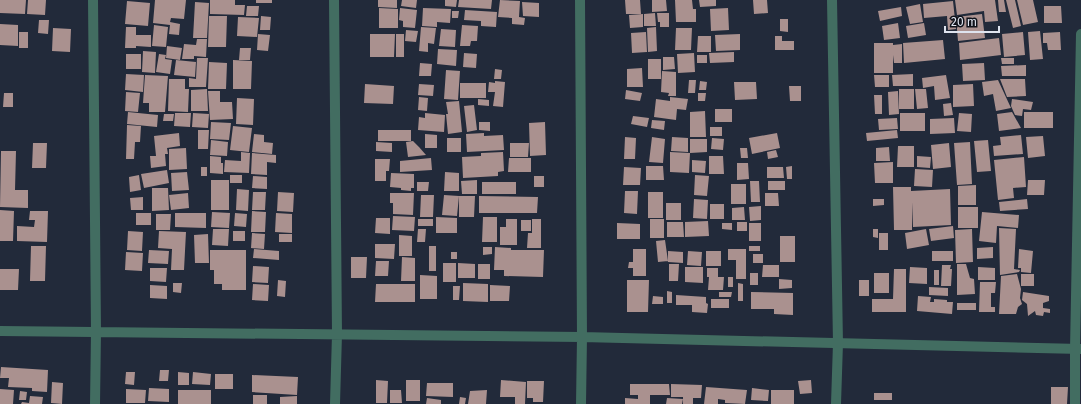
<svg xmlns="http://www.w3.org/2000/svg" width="1081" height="404" font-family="'Fira Sans',sans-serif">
<rect width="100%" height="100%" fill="#222a3a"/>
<path fill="#aa918f" d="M0 0H26L25 14 0 13Z
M28 0H46L45 15 27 14Z
M155 0H186L184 19 171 18 170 22 180 24 179 35 169 34 170 25 153 23Z
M210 0H235V5H245L244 15 210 14Z
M256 0H272V3H256Z
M378 0H397V8L378 7Z
M402 0H417L416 8 401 6Z
M445 0H457L456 7 445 6Z
M459 0H492L491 9 458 7Z
M500 0 520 1 519 17 525 18 524 25 512 24V18L498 17Z
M625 0H640L641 14H626Z
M652 0H666L667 11 652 12Z
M675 0H692L693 9H696V22H676Z
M699 0H716V6L700 7Z
M753 0H767L768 13 754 14Z
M955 0H995L998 21 985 22 984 11 957 15Z
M998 0H1004L1006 12H999Z
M1006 0H1015L1021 26 1013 28Z
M1017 0H1033L1038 22 1023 25Z
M127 1 150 3 148 26 125 24Z
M953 1 956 29 948 30 947 16 924 18 923 4Z
M195 2 209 3 207 38H193Z
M522 2 539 3V17L523 16Z
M920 4 923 22 910 24 906 7Z
M247 6H259L258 16H246Z
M1044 6H1061L1062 23H1044Z
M901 7 902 16 880 21 878 11Z
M379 8 398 9V28H379Z
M400 8 417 10 415 28 403 27V21L399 20Z
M423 8 451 9 450 23 437 22V27L422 26Z
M728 8 729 30 711 31 710 9Z
M465 10 497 12 496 27 481 26V21L464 20Z
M452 11H459L458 18H452Z
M655 13 656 26H644V14Z
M657 13H669V27H660V22H658Z
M643 14V27L630 28 629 15Z
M982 14 985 38 958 41 956 17Z
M209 16H227L226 47H208Z
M261 16 271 17 270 30H260Z
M238 17 259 18 257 37 237 36Z
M780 19H788V32L780 31Z
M39 20H49L48 34 38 33Z
M898 23 900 38 884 40 882 26Z
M924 23 926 35 908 38 906 26Z
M0 24 18 25V46L0 45Z
M154 25 168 27 166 47 152 46Z
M462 25 478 26 477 41H471L470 46H460Z
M126 27H136V35H151V47L136 46V48H125Z
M421 27 436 28 434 44 428 43V52L419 51Z
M656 27 657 51 648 52 647 28Z
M53 28 71 29 70 52 52 51Z
M676 28H692L691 50H675Z
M441 29 456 30 455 47 439 46Z
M406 30 418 31 416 42 405 41Z
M1040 31 1043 59 1030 60 1028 32Z
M19 32H28V48H19Z
M646 32 647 52 632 53 631 33Z
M1023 32 1025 55 1004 57 1002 34Z
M1060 32 1061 50H1048L1047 43H1043V33Z
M258 34 270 35 268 51 257 50Z
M370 34H395L394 57H370Z
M396 34H404V57H396Z
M740 34V50L716 51 715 35Z
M698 36H711V52H697Z
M775 36H782V41H794V50H775Z
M999 38 1001 55 960 60 959 43Z
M197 39H207L206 57 194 56V59H182L184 44 196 45Z
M943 40 945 59 904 63 903 43Z
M874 43H893V45L902 44V63H894L893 55V73H874Z
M167 46 182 48 180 60 166 58Z
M240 48H251L250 60H239Z
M438 49 457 50 456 66 437 64Z
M143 51 156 52 155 73 142 72Z
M734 52V62L710 63 709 53Z
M464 53 477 54 476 68 463 67Z
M694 53 695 72 678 73 677 54Z
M126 54H141V69H126Z
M159 54 166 55 165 59 172 60 170 74 156 72Z
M697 55H707V63H697Z
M663 57H674L675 69 663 70Z
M197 58H208L206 87H189V78L196 79Z
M1001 58H1014V64H1002Z
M648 59H661V79H648Z
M176 60 196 62 195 77 174 75Z
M233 60 252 61 251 89H233Z
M209 62 227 63 226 89H208Z
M420 63 432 64 431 76H419Z
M984 63 985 80 963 81 962 64Z
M1026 65V76H1002L1001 66Z
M642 68 643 87H627V69Z
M495 69 502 70 501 79H494Z
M446 70 460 71 458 100 444 99Z
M662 71 676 72V96H668L669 93 661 92Z
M126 74 144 75 143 92 125 90Z
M913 74V86H893L892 75Z
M145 75 168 76 165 112H149V103H143Z
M874 75H889V87H875Z
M946 75 950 98 935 100 934 86 923 88 922 78Z
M169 79H185V89H189L188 112 168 111Z
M1000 79H1025L1026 96 1007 97Z
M689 80H696L695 93H688Z
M998 80 1011 108 996 111 993 94 984 96 982 82Z
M495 81 505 82 503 107 493 106 495 92H488L489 82 495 83Z
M700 81 707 82 706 90H699Z
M734 82H756L757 99 735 100Z
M460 83H486V98H460Z
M365 84 394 86 393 104 364 103Z
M419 84 434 85 433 96 418 95Z
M973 84 974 106 953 107V85Z
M789 86H801V101H790Z
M207 89 208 111H191V90Z
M899 89H914V109H899Z
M915 89H926L928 108 917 109Z
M626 90 642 93 640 101 625 99Z
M208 91H220V102H232L233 119 210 120Z
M898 91 899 114 889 115 888 92Z
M126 92 140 93 138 112 125 111Z
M4 93H13V107H3Z
M698 93H706L705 101H698Z
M874 95H882V114H875Z
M419 97 428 98 427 111 418 110Z
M670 97 688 99 686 110 677 109 676 120 654 117 656 99 670 101Z
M237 98 254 99 253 125 236 124Z
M478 99 489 100V106L478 105Z
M1012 99 1033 102 1031 110 1023 109 1022 116 1015 115 1011 106Z
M459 101 462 132 448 134 446 114H448L446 102Z
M951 103 953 115 944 116 943 104Z
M474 105 477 130 467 132 464 106Z
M715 109H732V122H715Z
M705 111 706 137H690V112Z
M128 112 158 115 157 127 127 124Z
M1012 112 1021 128 999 131 997 114Z
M1024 112H1053V128H1024Z
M175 113H191L190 127 174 126Z
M193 113 209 114 208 128 192 127Z
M425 113 445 115 444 132 418 130 419 117 425 118Z
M900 113H925V131H900Z
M959 113 972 114 971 132 957 131Z
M164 114H174L173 121H163Z
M633 116 649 118 647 127 631 124Z
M897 118 898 129 879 130 878 119Z
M954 118 955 133 930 134V119Z
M652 120 665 121 664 130 651 128Z
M211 122 231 123 229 140 210 139Z
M479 122H490V131L479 130Z
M545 122 546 155 530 156 529 123Z
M127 125 141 126 140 142H135L134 159H126Z
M233 126 252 128 249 152 230 150Z
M710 127H722V136H710Z
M198 130H209L208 149H198Z
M378 130H411V141H378Z
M897 130 898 138 867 141 866 133Z
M179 133 180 146 167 148 168 154H165L166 166 151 168 150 156H156L154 136Z
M484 133V136L503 135 504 150 467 152 466 134Z
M777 133 780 148 752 154 749 138Z
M254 134 264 135V142L273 143 272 154 252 152Z
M425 134 437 135V148H425Z
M1021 135 1023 154 994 156 993 146 1001 145 1000 137Z
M1043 136 1045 156 1028 158 1026 137Z
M625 137 636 138 635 159H624Z
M652 137 665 139 663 163 649 162Z
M672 137 688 138V152L671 151Z
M447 138H461V152H447Z
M712 138 724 139 723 150 711 149Z
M690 139H707V152L690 153Z
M211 140 228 142 227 156 210 155Z
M988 140 991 171 977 172 974 141Z
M413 141 419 147 426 155 408 157 406 142Z
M376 142 392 143V152L376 151Z
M970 142 972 184 957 185 954 143Z
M33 143H47L46 168H32Z
M510 143H529L528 157H510Z
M949 143 951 167 933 169 931 145Z
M898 146H914V167H897Z
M889 147 890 161H876V148Z
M186 148 187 169 169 170V149Z
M740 148H747L748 158H741Z
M776 150 778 157 768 159 767 152Z
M1 151H16L15 190H28V208L0 207Z
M241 152 250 153 249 173 224 172 225 160 241 161Z
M503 152 504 171 498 172V176L463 178 462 157 481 156V153Z
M670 152 690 153 689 173 670 172Z
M252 153 276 155V163L267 162V175L251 174Z
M210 156 221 157V163H223V174L210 173Z
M709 156H723L724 174H709Z
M917 156 931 157 930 168 917 167Z
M1024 157 1026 187 1013 188 1014 198 998 200 994 160Z
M431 158 432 170 400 172V161Z
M509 158H531V172H508Z
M375 159H390L389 171H386V181H375Z
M692 160 706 161 705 173 692 172Z
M893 162V183H875L874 163Z
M737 163H748L749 179 737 180Z
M646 166H663L664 180H646Z
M792 166V179H787L786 167Z
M201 167H207V176H201Z
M624 167 641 168 640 185H623Z
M767 167H783L784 178H767Z
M915 169 933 170 932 187 914 186Z
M167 170 169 183 144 188 141 174Z
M187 172 189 190 172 191 171 173Z
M445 172 459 173V191H444Z
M391 173 414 174V188H411V191L401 190V188L390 187Z
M139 175 141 190 130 192 129 177Z
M230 175H242V183H230Z
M695 175 709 176 707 196 694 195Z
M253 176 267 177V189L252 188Z
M534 176H544V187H534Z
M211 180H229V210H211Z
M477 180V194H462L461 181Z
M1028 180H1045L1044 195H1027Z
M750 181H759L760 202H751Z
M768 181H785V190H768Z
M417 182H429L428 191H417Z
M482 182H516V194H482Z
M731 184H746V204H731Z
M976 185V205H958V186Z
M893 187H911V191L950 189 951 225 913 227 912 202V230H894Z
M152 188H168L169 210 152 211Z
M237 189 249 190 248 211 236 210Z
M625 191H638L637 214 624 213Z
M253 192H266L265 210H252Z
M278 192 294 193 293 212 277 211Z
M648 192H663V218H648Z
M188 193 189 208 171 210 169 195Z
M390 193H414L413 215 393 214V203H390Z
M765 193H778L779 206H765Z
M421 195H434L433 217H420Z
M444 195 459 196 457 216 442 215Z
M459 196H475L474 217H459Z
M479 196 538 197 537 213H479Z
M143 197V210H131L130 198Z
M694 199 708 200 707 219 693 218Z
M873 199H884V205L873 206Z
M1027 199 1028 209 1000 211 999 202Z
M666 203H681V220H666Z
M710 204H724V219H710Z
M761 206V220L750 221 749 207Z
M744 207 745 220H732V208Z
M958 207H978V228H958Z
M0 210 14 211 13 241H0Z
M30 211H48L47 242 17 241V226L34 227 35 220H29Z
M252 211 266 212 265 232H251Z
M212 212 230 213 229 228 211 227Z
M982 212 1019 215 1018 228 997 226 996 243 979 241Z
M136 213H151V225H136Z
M175 213H206V228L175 227Z
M235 213 247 214 246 227 234 226Z
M276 213 292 214V233L275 232Z
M156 214H171L170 230H156Z
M393 216 415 217 414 231 392 230Z
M436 217 457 218V233H436Z
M483 217H497V242H482Z
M376 218H390V234L375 233Z
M418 219H433V226H418Z
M506 219H517V245H500V227H506Z
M532 219H541V248H527L528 233H532Z
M650 219H664V238H650Z
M521 220H531V231H521Z
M708 221 709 236 685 237V222Z
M667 222H683L684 237H667Z
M737 222H747V231H737Z
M617 223 640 224V239H617Z
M722 223H732V230L722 229Z
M749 223H761V241H749Z
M953 226 954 238 931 241 929 229Z
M999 228 1016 229 1014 269 1020 270 1019 272 1000 275Z
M213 229H229L228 246 212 245Z
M418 229H426L425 242H417Z
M873 229H878V238L873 237Z
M926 229 929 245 907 249 905 233Z
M972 229 973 262 956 263 955 230Z
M128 231 143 232 142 251 127 250Z
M159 231 186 232 184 270H171L172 249 158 248Z
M233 231H245V241H233Z
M252 233 265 234 264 249 251 248Z
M879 233H888V250H879Z
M208 234 209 263H195L194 235Z
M279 234H292V242H279Z
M399 235 412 236V256H399Z
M780 236H795V262H780Z
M665 240 668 261 658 262 656 241Z
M375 244H395L394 259 375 258Z
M31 246H46L45 281H30Z
M429 246H436V271H429Z
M749 246H760V251H749Z
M483 247H492V254L483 255Z
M495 247 511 248V250H544L543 277 504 276V270H494Z
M993 247V258L977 259V248Z
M254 249 279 251V260L253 258Z
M633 249H646V276H633V268H628L629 262H633Z
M728 249H746V279H736V260H728Z
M1019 249 1033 251 1031 273 1021 272V268H1018Z
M149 250 169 251 168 264 148 263Z
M210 250H246V290H222V284H214V270H210Z
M668 251 683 252V263L668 262Z
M688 251 702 252 701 266 687 265Z
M706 251H721V266H706Z
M932 251H953V261H932Z
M126 252 143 253 142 271 125 270Z
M451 252H457V259H451Z
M753 254H763V263H753Z
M351 257H367L366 278H351Z
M402 257 415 258V281H401Z
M376 261H389L388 276H375Z
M443 263H456V282H443Z
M458 263 475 264V278H458Z
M478 264H490V279H478Z
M669 264H679L678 281H669Z
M957 264H966L970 278 974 279 975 294 957 295Z
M763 265H779V277H762Z
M942 265H951L950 269H952L951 286H941Z
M253 266 269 267 268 283 252 282Z
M685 267H703V283L685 282Z
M910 267 927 268V284L909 283Z
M978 267 995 268V280H978Z
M150 268H167L166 282 150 281Z
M707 268H718V277H724L723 290H708L709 277H707Z
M0 269H19L18 290H0Z
M894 269H906V312H872V299H893Z
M934 270H939V285H934Z
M750 273H758V285H750Z
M874 273H889V293H874Z
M1017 274 1021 289 1020 298 1022 304 1018 307 1016 314H999L1001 276Z
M1021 274H1034V286H1021Z
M420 275 437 276V299H420Z
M728 277H733V287H728Z
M779 279 792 280V288L779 289Z
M278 280 286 281 285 297 277 296Z
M627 280H649L648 312H627Z
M859 280H869V296H859Z
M980 282H996L995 293H991V307H995V312H979Z
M173 283H182L181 293 173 292Z
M463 283 488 284V302L463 301Z
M738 283 743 284V301H738Z
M253 284 269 285 268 301 252 300Z
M376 284H415V302H375Z
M150 285 167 286V299L150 298Z
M490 285 510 286 509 301H490Z
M453 286H460L459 300H453Z
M929 287 948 288V296L929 295Z
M667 291 672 292V303H667Z
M719 292H732L731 297H719Z
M751 292 793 293V315L774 314V309H751Z
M1023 292 1049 296V301L1043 303V308L1050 309V313L1044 312 1043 316 1036 315 1035 311 1028 316 1027 304 1022 300Z
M676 295 706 297V303L708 304 707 313 692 312V305H676Z
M653 296 663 297V304H652Z
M918 296 931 297 930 302H934V299L947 300V302H953L952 314 917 311Z
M711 299H729V308H711Z
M957 303H976V310H957Z
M1 367 48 370 47 392 32 391V388L8 387 9 378H0Z
M160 370H169L168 381H159Z
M126 372H135L134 385 125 384Z
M178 372 189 373V385H178Z
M193 372 211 374 210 385 192 384Z
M215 374H233V389H215Z
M252 375 298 377 297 395 252 392Z
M376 380 388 381 387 403H376Z
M406 380H420V401H406Z
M501 380 526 382 525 404H515V397H500Z
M811 380 812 393 800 394 798 381Z
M527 381H544L543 402H533V398H527Z
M52 382 63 383 62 404 51 403Z
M427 383H453V397L426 396Z
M630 384H669L670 395H650V404H625V398L638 399V395H630Z
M671 384 702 385 701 398H693V404H683V397H671Z
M706 387 747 390 745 404 725 403V400L718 399V404H704Z
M1051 387H1068L1067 404H1051Z
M149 388 169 389V402L148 401Z
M752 388 769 390 768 401 751 400Z
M0 389 14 390 13 404H0Z
M126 389 146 390 145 403H126Z
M178 390H211V404H178Z
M390 390H401L402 403H390Z
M487 390 486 404H468L470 391Z
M771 390H794V404H771Z
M20 391 27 392 26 400H19Z
M874 393H892V400H874Z
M253 395H267V404H253Z
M30 396 43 397 42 404H21L22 402 29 403Z
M297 396V404H280V397Z
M460 397 466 398 465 404H459Z
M427 398 441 400V404H426Z
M667 398 683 399 682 404H666Z"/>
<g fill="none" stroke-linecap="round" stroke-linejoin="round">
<path stroke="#426d61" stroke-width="10" d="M93 0 96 332 95 404
M334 0 337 334 335 404
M580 0 582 337 581 404
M832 0 838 343 836 404
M0 331 582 337 1081 349
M1075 404V349L1081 34"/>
</g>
<path d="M945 26v6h54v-6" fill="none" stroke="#dfe4ef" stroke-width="2"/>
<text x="951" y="26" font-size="12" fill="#dfe4ef" stroke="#0f121a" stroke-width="3" paint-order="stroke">20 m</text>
</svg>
